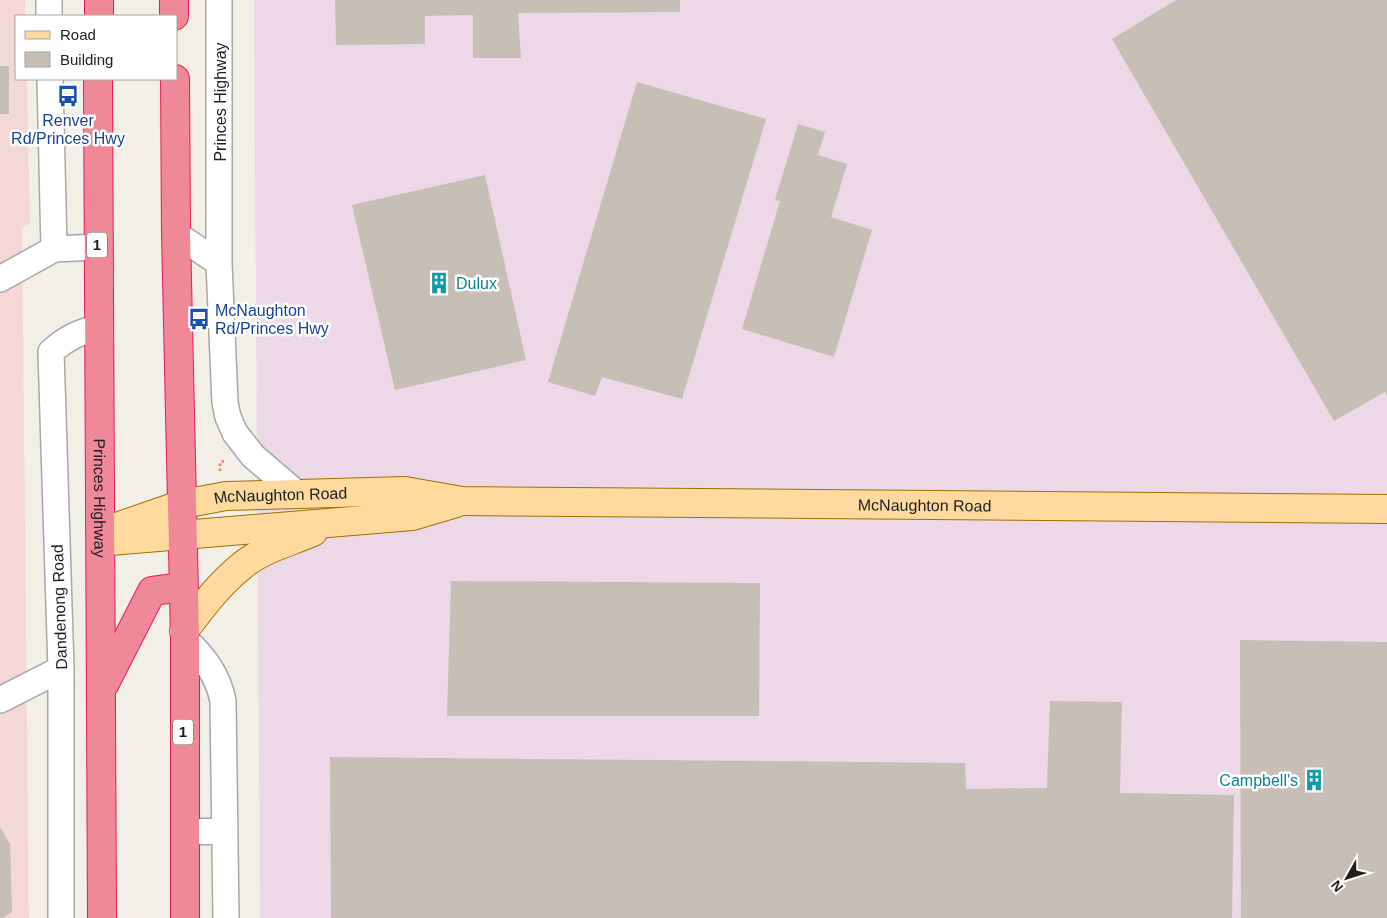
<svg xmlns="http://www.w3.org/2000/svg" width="1387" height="918" font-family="Helvetica,sans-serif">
<rect width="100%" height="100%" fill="#f2efe7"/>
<path fill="#f4d8d5" d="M0 0H25V16H16V79H27L30 223 22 228 29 918H0Z"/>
<path fill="#ecd8e7" d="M254 0H1387V918H260Z"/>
<path fill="#c7beb6" d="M335 0H680V12L518 13 521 58H473V15L425 16V44L336 45Z
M1176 0H1387V396L1385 392 1334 421 1112 39Z
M0 66H9V114H0Z
M637 82 766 119 682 399 602 377 595 396 548 382Z
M798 124 825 132 818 155 847 164 831 217 872 230 834 357 742 329 780 201 775 200Z
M485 175 526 360 395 390 352 205Z
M451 581 760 583 759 716H447Z
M1240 640 1387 642V918H1241Z
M1050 701 1122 702 1120 793 1234 795 1232 918H331L330 757 965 763 966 789 1047 788Z
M0 827 10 844 12 912 2 918H0Z"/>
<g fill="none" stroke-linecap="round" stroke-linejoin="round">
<g stroke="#a8a8a8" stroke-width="28">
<path id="minor" d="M219 0V263
M49 16V0
M50 79 54 249
M176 234 219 263 225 403 228 417 235 433 253 456 295 492
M0 279 54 249 97 247
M185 639C204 657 218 675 223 701L226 918
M0 700 61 669
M184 832 225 831
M61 918V669L51 352C66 338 80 332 99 327"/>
</g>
<g stroke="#9e7100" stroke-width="30">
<g id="major">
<path id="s1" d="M102 532 183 504 226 496 405 491 462 501 1387 509"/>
<path d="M110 541 412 516 456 503"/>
<path d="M184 631C202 607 219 584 243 565 262 549 290 542 313 532"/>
</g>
</g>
<g stroke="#ea1a58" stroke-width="30">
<g id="highway">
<path d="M174 0V16"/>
<path d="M99 16V0"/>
<path id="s2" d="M98 79 102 918"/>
<path d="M175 79 176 234 185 639V918"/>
<path d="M104 685 152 591 183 587"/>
</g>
</g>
<path stroke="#ff816b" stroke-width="3" stroke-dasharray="2.5 2.5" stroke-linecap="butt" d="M220 471V463L225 460"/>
<use href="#minor" stroke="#fff" stroke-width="25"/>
<use href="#major" stroke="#ffda9f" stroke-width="28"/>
<use href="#highway" stroke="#ef8998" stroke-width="28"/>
</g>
<defs>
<g id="bus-bare" transform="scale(1.725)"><path d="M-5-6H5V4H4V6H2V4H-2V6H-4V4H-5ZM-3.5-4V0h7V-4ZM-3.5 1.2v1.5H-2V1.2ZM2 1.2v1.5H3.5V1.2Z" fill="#1a4fb4" stroke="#fff" stroke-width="2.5" paint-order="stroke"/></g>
<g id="building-bare" transform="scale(1.725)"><path d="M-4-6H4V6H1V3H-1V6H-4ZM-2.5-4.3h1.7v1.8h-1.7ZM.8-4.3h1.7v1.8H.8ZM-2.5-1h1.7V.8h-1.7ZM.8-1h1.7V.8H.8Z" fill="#0f9aa8" stroke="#fff" stroke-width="2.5" paint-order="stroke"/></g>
</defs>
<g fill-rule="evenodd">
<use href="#bus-bare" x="68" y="96"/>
<use href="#building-bare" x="439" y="283"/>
<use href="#bus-bare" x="199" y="319"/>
<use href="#building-bare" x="1314" y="780"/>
</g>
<g text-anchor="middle" stroke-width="5" stroke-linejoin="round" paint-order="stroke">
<g fill="#fff" stroke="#646464" stroke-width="1">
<rect x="87" y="232.5" width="20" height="25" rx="4"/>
<rect x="173" y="719.5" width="20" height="25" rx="4"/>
</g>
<g font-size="15" font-weight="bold" fill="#212121">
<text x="97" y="250">1</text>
<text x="183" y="737">1</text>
</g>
<g font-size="16" fill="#212121" stroke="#fff">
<text transform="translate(220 102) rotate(-90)" y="6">Princes Highway</text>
<text dy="6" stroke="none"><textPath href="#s1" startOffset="184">McNaughton Road</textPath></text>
<text dy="6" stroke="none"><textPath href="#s2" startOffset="419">Princes Highway</textPath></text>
<text dy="6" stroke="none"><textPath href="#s1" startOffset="829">McNaughton Road</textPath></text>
<text transform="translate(59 607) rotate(-92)" y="6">Dandenong Road</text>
</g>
<g font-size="16" fill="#164399" stroke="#fff">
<text x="68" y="126">Renver<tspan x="68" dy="18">Rd/Princes Hwy</tspan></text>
<text x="215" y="316" text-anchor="start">McNaughton<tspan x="215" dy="18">Rd/Princes Hwy</tspan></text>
</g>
<g font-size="16" fill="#0d838f" stroke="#fff" text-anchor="start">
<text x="456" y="289">Dulux</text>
<text x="1298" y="786" text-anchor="end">Campbell's</text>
</g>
</g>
<rect x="15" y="15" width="162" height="65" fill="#ffffff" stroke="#a6a6a6"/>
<rect x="25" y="31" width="25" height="8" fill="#ffda9f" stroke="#a6a6a6"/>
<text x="60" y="40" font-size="15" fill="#212121">Road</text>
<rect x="25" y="52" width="25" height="15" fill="#c7beb6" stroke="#a6a6a6"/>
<text x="60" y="65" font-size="15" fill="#212121">Building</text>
<g transform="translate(1347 878) rotate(231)" stroke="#ffffff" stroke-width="4" paint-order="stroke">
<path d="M0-4L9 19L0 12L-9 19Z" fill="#212121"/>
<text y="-8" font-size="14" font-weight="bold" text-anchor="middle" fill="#212121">N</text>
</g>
</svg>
